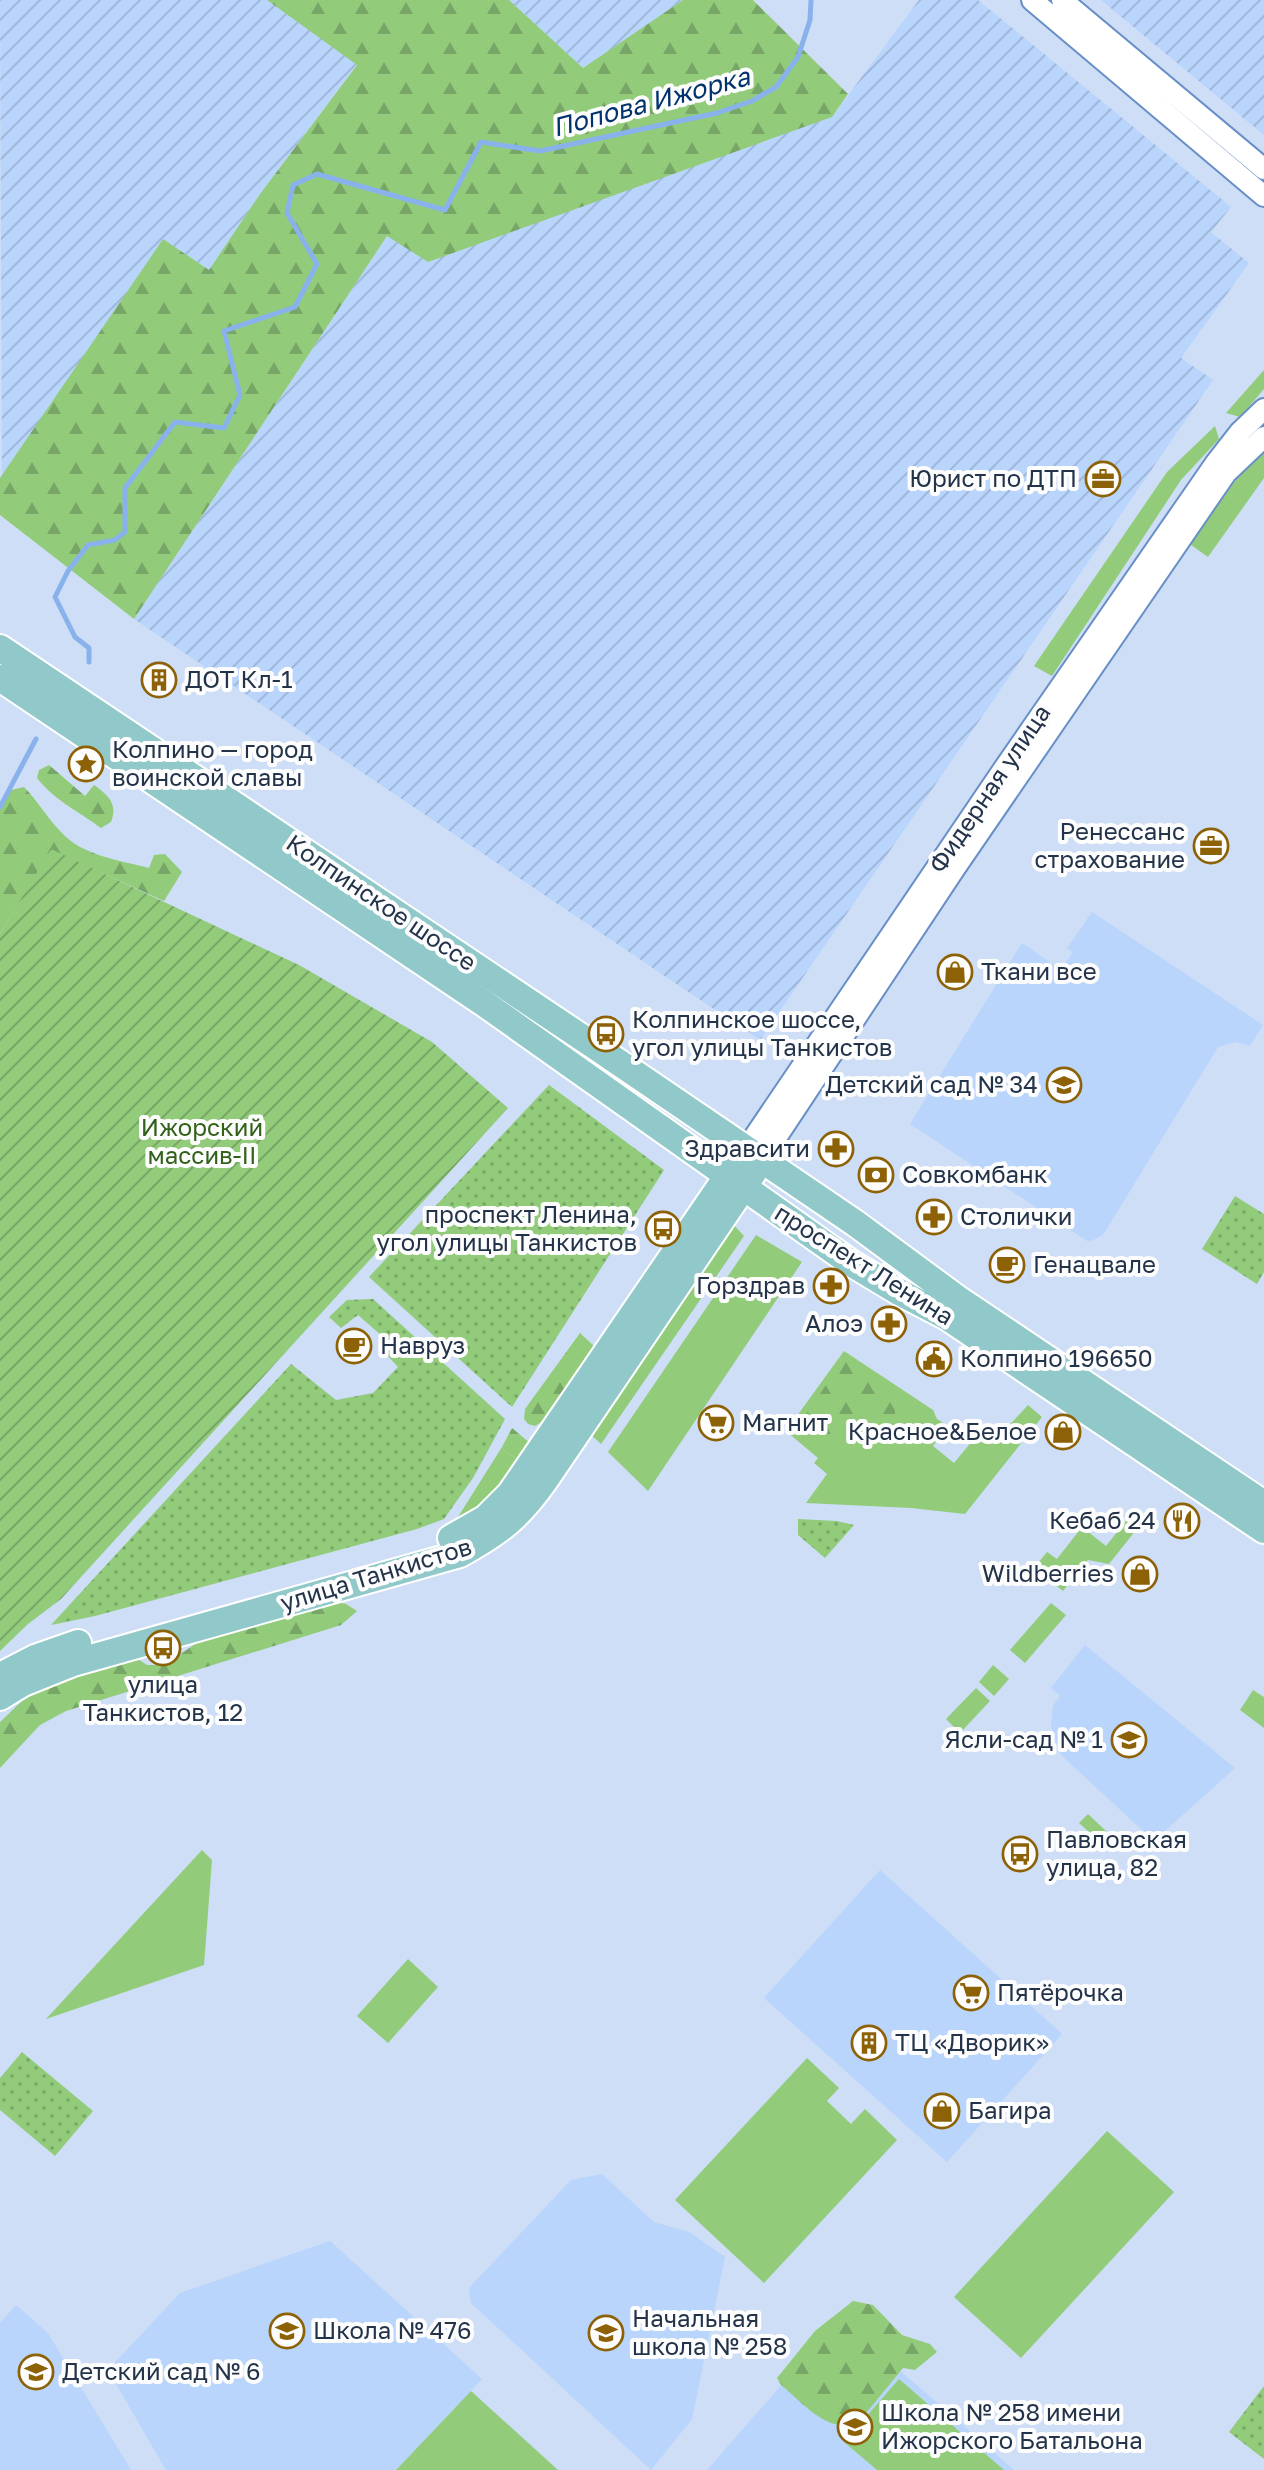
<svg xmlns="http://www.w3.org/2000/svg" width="1264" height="2470" font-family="'Golos Text',sans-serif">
<defs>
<pattern id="industrial-furrows" width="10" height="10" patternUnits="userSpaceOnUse" patternTransform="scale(2)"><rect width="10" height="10" fill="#b9d5fc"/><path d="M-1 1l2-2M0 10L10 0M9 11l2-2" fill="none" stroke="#9fb7da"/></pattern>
<pattern id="forest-firs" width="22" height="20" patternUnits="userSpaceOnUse" patternTransform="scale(2)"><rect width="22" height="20" fill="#92cc7a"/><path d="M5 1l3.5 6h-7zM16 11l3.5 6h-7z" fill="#77a666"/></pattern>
<pattern id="park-dots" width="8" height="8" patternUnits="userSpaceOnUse" patternTransform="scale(2)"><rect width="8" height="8" fill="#92cc7a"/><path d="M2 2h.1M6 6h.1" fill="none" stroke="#77a666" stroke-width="1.8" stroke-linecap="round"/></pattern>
<pattern id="garden-furrows" width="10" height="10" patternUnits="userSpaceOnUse" patternTransform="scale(2)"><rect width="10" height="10" fill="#92cc7a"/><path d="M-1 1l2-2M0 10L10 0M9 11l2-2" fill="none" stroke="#77a666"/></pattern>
</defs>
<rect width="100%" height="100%" fill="#cddef6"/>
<path fill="#b9d5fc" d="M1092 912 1263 1025 1250 1046 1236 1042 1218 1047 1103 1235 1089 1242 910 1124 1022 943 1061 970 1073 952 1067 948Z
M1085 1645 1235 1768 1154 1841 1061 1755 1051 1726 1053 1706 1060 1696 1051 1688Z
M880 1870 1062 2034 947 2162 764 1998Z
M602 2174 654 2222 689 2232 725 2257 692 2419 651 2470 471 2303 469 2288 571 2180Z
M330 2241 482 2379 396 2470H166L108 2370 180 2293Z
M16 2305 48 2333 131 2470H0V2323Z
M840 2318 1014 2470H707Z"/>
<path fill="url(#industrial-furrows)" d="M0 0H267L357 64 260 194 209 270 163 240 2 477Z
M509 0H683L583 68Z
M919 0H978L1231 207 1211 232 1249 263 1181 358 1213 380 760 1040 134 619 387 236 832 117Z
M1101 0H1264V135Z"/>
<path fill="#92cc7a" d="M1264 370V389L1240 417 1226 413Z
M1215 426 1219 439 1181 480 1052 676 1034 666 1167 472Z
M1264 448V478L1208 557 1184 540Z
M732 1223 744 1236 601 1444 588 1432Z
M756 1235 802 1262 648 1491 608 1452Z
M844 1351 933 1410 937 1419 948 1426 933 1446 954 1463 978 1434 1003 1432 1028 1405 1042 1417 965 1514 911 1508 806 1503 827 1474 814 1463 818 1458 786 1431Z
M502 1447 507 1453 520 1460C500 1486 489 1504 458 1517Z
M1134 1511 1144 1520 1109 1564 1088 1560 1063 1591 1034 1568 1047 1552 1057 1559 1082 1527 1106 1546Z
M1051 1603 1066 1615 1025 1663 1010 1650Z
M993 1665 1009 1679 994 1696 979 1682Z
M976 1688 990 1701 960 1733 946 1719Z
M1253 1690 1264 1697V1728L1240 1710Z
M1088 1814 1106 1831 1098 1840 1079 1823Z
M202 1850 212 1860 204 1965 46 2019Z
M408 1959 438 1987 388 2043 357 2016Z
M807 2058 839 2088 827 2101 851 2124 865 2109 897 2140 764 2283 675 2200Z
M1107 2131 1174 2192 1021 2358 954 2297Z
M899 2379 1004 2470H877L844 2442Z
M471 2391 558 2470H396Z"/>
<path fill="url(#forest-firs)" d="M267 0H509L583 68 683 0H753L848 94 832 117 428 262 387 236 134 619 0 515V478L163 239 209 270 260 194 357 65Z
M49 765 85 796 94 785C109 796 118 804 111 822L101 828C78 811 54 800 37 778L39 770Z
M24 787C38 801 47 818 61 832 82 856 120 860 149 868L154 855 165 854 182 872 164 901 51 850 0 934V809L11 790Z
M580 1333 595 1347 543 1421 535 1426 528 1424 524 1419 525 1409Z
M845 1357 895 1395V1414L888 1421 839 1417 834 1442C819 1451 807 1439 796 1429Z
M512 1428 531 1444 520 1460 507 1453 502 1447Z
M336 1602 346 1604 357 1611 341 1625 66 1711 40 1725 0 1768V1722L22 1701 52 1684 123 1659H138L147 1665H164L175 1661 182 1653 207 1636Z
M853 2301 873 2305 902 2335 930 2344 937 2352 915 2370 903 2368 863 2417C835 2443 801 2401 781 2385L777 2378 815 2331Z"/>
<path fill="url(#park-dots)" d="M549 1085 664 1170 512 1407 369 1277Z
M1235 1196 1264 1214V1272L1257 1284 1202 1249Z
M373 1299 505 1419 473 1478 444 1519 417 1529 95 1616 51 1625 291 1364 336 1400 373 1393 398 1367 383 1351 390 1343 358 1315 341 1328 329 1317 347 1300Z
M798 1519 837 1521 854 1525 825 1558 798 1535Z
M22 2052 93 2111 55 2156 0 2110V2078Z
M1264 2386V2459L1229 2432Z"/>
<path fill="url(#garden-furrows)" d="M51 849 299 965 432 1042 508 1108 61 1599 28 1624 0 1651V934Z"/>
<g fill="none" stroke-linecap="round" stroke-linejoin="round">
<path stroke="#89b2ed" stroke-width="5" d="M89 662V648L75 637 55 597 68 571 88 545 115 540 125 532V488L175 422 224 428 240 395 224 331 295 307 317 264 287 213 293 185 317 174 445 210 481 142 540 151 717 113 752 101 776 87 798 57 810 20 811 0
M0 807 36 739"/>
<g stroke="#688fc6" stroke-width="24">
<path id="minor" d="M1032 0 1264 196
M1062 0 1264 169
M746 1149 1005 767 1215 464 1240 432 1264 409
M762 1159 955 868 1226 473 1264 437"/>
</g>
<g stroke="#fff" stroke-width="30">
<path id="major" d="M0 648 596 1047 855 1223 958 1299 1264 1504
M0 678 485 1004 851 1263 899 1292 947 1317 1264 1530
M451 1538 486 1518 510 1494 737 1162
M4 1674 35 1658 78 1643
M0 1697 23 1683 73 1663 460 1554C501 1531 518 1518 545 1480L753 1173"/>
</g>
<use href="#minor" stroke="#fff" stroke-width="20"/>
<use href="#major" stroke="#91c8c9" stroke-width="26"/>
</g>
<defs>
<g id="office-ring" transform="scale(1.8)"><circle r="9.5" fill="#fdfdfd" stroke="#8d6105" stroke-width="1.5"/><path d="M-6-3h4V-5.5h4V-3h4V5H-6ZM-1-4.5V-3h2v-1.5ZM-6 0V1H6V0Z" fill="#8d6105"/></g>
<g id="building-ring" transform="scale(1.8)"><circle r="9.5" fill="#fdfdfd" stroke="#8d6105" stroke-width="1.5"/><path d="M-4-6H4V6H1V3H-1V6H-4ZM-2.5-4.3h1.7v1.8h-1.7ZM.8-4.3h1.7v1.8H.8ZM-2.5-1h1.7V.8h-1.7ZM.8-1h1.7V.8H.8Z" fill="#8d6105"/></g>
<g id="sight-ring" transform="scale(1.8)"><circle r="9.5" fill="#fdfdfd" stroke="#8d6105" stroke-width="1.5"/><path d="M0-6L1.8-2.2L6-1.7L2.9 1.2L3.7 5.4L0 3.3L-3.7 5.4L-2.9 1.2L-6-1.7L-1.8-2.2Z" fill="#8d6105"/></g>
<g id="shop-ring" transform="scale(1.8)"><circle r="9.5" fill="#fdfdfd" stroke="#8d6105" stroke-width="1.5"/><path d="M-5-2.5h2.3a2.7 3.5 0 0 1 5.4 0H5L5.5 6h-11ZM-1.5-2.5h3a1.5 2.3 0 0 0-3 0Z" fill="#8d6105"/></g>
<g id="bus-ring" transform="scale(1.8)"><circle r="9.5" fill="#fdfdfd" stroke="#8d6105" stroke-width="1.5"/><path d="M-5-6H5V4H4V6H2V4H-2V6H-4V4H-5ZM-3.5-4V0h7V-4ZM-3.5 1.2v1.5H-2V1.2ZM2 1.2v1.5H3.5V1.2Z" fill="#8d6105"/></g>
<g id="school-ring" transform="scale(1.8)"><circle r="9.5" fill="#fdfdfd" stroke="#8d6105" stroke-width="1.5"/><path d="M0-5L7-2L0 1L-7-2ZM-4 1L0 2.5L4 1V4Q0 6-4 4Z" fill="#8d6105"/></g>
<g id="pharmacy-ring" transform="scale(1.8)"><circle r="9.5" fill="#fdfdfd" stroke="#8d6105" stroke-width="1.5"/><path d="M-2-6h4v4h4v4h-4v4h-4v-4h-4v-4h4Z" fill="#8d6105"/></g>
<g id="bank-ring" transform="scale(1.8)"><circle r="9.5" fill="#fdfdfd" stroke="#8d6105" stroke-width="1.5"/><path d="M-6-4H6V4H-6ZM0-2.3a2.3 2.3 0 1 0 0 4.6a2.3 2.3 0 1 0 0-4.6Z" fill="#8d6105"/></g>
<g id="cafe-ring" transform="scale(1.8)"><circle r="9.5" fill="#fdfdfd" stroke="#8d6105" stroke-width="1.5"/><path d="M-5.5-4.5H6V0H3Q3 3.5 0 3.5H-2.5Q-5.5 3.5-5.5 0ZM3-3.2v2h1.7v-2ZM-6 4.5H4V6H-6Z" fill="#8d6105"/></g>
<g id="civic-ring" transform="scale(1.8)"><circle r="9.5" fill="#fdfdfd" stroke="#8d6105" stroke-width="1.5"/><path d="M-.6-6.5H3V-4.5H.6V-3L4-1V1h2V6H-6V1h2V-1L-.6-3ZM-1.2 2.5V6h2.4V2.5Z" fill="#8d6105"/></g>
<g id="supermarket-ring" transform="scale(1.8)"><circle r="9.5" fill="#fdfdfd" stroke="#8d6105" stroke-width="1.5"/><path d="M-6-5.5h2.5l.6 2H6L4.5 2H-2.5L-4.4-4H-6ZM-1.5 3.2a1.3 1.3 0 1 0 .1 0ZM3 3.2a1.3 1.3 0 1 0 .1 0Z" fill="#8d6105"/></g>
<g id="restaurant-ring" transform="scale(1.8)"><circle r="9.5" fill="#fdfdfd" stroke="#8d6105" stroke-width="1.5"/><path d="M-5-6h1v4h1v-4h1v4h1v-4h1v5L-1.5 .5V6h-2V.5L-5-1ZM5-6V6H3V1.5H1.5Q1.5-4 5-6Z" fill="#8d6105"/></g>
</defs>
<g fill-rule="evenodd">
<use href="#office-ring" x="1103" y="479"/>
<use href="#building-ring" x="159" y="680"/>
<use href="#sight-ring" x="86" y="764"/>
<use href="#office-ring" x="1211" y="846"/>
<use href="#shop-ring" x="955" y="972"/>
<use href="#bus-ring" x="606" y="1034"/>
<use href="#school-ring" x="1064" y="1085"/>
<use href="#pharmacy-ring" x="836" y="1149"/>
<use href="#bank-ring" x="876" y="1175"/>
<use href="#pharmacy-ring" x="934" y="1217"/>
<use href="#bus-ring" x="663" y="1229"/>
<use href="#cafe-ring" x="1007" y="1265"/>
<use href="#pharmacy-ring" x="831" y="1286"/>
<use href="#pharmacy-ring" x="889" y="1324"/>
<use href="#cafe-ring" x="354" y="1346"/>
<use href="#civic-ring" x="934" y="1359"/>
<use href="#supermarket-ring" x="716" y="1423"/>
<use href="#shop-ring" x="1063" y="1432"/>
<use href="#restaurant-ring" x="1182" y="1521"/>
<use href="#shop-ring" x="1140" y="1574"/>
<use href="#bus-ring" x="163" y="1648"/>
<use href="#school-ring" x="1129" y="1740"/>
<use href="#bus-ring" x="1020" y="1854"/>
<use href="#supermarket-ring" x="971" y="1993"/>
<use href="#building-ring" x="869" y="2043"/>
<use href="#shop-ring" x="942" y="2111"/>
<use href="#school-ring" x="287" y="2331"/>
<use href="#school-ring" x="606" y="2333"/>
<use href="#school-ring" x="36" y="2372"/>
<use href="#school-ring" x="855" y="2427"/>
</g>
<g text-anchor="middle" stroke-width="8" stroke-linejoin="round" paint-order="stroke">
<g font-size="24" fill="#23334a" stroke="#fdfdfd" text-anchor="start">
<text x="1077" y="487" text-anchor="end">Юрист по ДТП</text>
<text x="185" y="688">ДОТ Кл-1</text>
<text x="112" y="758">Колпино — город<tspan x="112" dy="28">воинской славы</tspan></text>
<text x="1185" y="840" text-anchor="end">Ренессанс<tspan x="1185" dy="28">страхование</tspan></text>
<text x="981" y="980">Ткани все</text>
<text x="632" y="1028">Колпинское шоссе,<tspan x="632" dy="28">угол улицы Танкистов</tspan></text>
<text x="1038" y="1093" text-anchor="end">Детский сад № 34</text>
<text x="810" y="1157" text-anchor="end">Здравсити</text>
<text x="902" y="1183">Совкомбанк</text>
<text x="637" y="1223" text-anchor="end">проспект Ленина,<tspan x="637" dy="28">угол улицы Танкистов</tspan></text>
<text x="960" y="1225">Столички</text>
<text x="1033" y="1273">Генацвале</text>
<text x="805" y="1294" text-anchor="end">Горздрав</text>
<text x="863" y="1332" text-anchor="end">Алоэ</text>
<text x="380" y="1354">Навруз</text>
<text x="960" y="1367">Колпино 196650</text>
<text x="742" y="1431">Магнит</text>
<text x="1037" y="1440" text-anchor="end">Красное&amp;Белое</text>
<text x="1156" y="1529" text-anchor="end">Кебаб 24</text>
<text x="1114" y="1582" text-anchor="end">Wildberries</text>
<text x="163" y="1693" text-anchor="middle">улица<tspan x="163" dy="28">Танкистов, 12</tspan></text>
<text x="1103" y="1748" text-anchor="end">Ясли-сад № 1</text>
<text x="1046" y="1848">Павловская<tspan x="1046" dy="28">улица, 82</tspan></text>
<text x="997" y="2001">Пятёрочка</text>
<text x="895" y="2051">ТЦ «Дворик»</text>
<text x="968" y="2119">Багира</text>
<text x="632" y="2327">Начальная<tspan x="632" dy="28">школа № 258</tspan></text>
<text x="313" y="2339">Школа № 476</text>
<text x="62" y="2380">Детский сад № 6</text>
<text x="881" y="2421">Школа № 258 имени<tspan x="881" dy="28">Ижорского Батальона</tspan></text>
</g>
<g font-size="24" fill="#23334a" stroke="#fdfdfd">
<text transform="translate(990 789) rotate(-56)" y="8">Фидерная улица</text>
<text transform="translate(381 903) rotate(34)" y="8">Колпинское шоссе</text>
<text transform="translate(864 1265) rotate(32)" y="8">проспект Ленина</text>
<text transform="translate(376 1575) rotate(-17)" y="8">улица Танкистов</text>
</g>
<g font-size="24" fill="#32621a" stroke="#fdfdfd">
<text x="202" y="1136">Ижорский<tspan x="202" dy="28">массив-II</tspan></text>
</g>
<g font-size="26" font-style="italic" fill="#02326d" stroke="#fdfdfd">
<text transform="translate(651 102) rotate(-15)" y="9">Попова Ижорка</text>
</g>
</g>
</svg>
